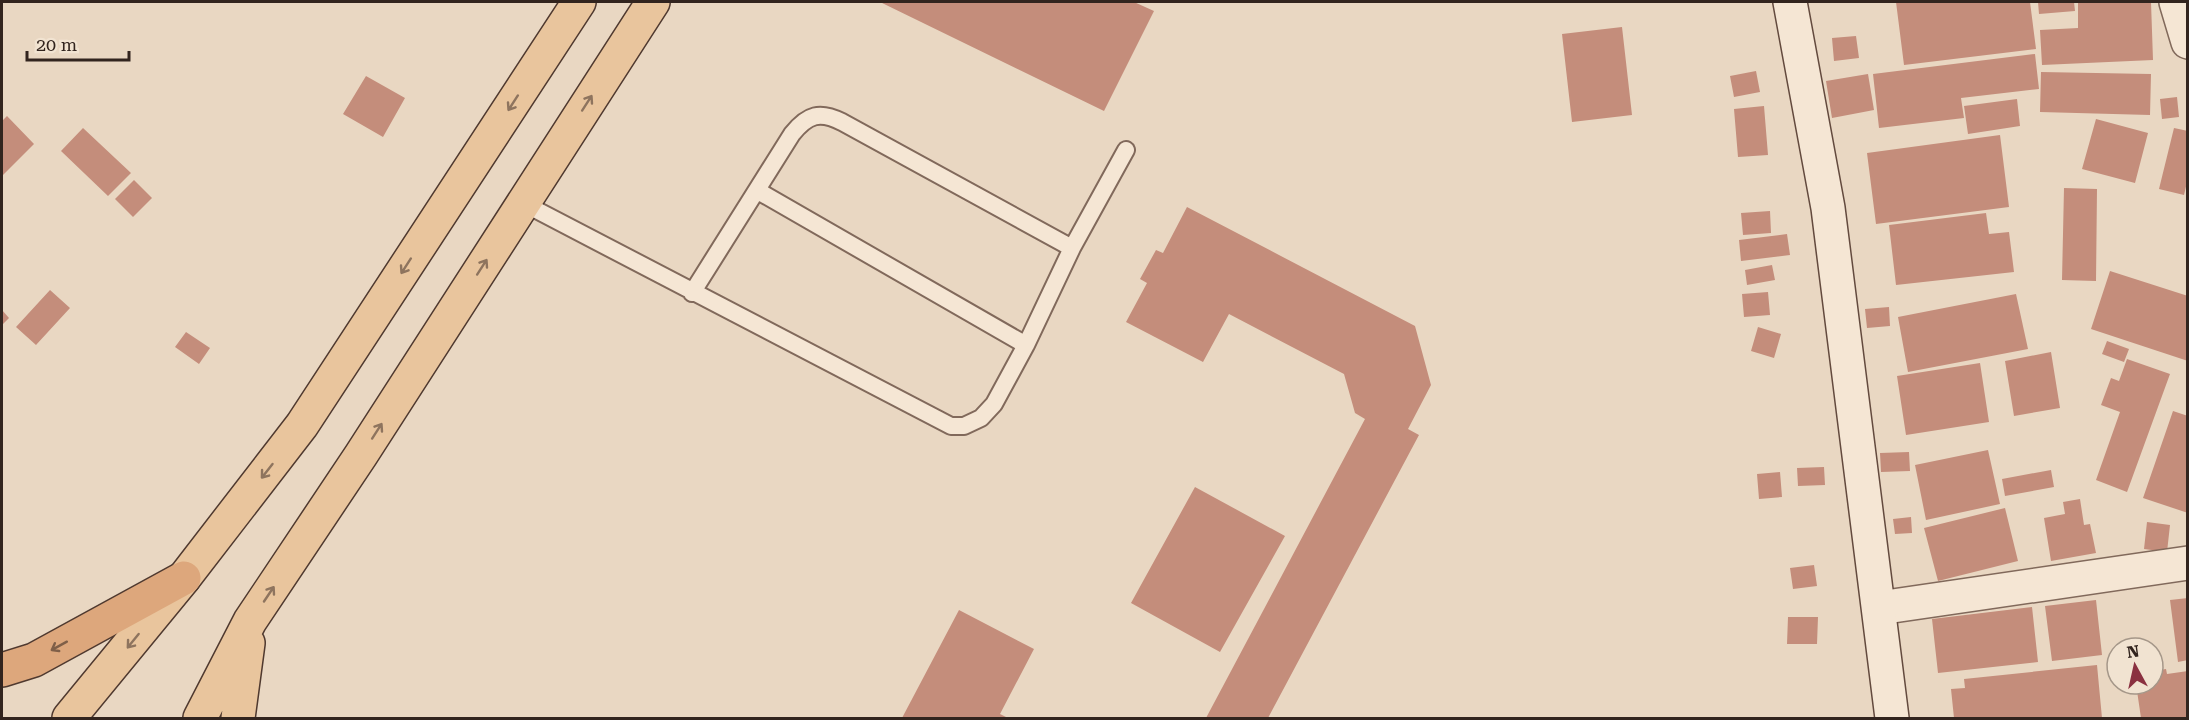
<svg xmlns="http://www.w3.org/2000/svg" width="2189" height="720" font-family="'Roboto Serif',serif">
<rect width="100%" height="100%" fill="#e9d7c2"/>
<path fill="#c48d7b" d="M880 2H1134L1154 11 1104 111Z
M1896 2H2030L2036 49 1904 65Z
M2038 2H2074L2075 11 2039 14Z
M2078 2H2151L2153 60 2042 65 2040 30 2078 28Z
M1622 27 1632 115 1572 122 1562 34Z
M1856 36 1859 58 1834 61 1832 38Z
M2035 54 2039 89 1961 98 1964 118 1879 128 1873 74Z
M1756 71 1760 92 1734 97 1730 76Z
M2041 72 2151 74 2150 115 2040 112Z
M1868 74 1874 110 1832 118 1826 81Z
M366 76 405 98 383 137 343 114Z
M2177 97 2179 117 2162 119 2160 99Z
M2017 99 2020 126 1968 134 1964 106Z
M1764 106 1768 155 1738 157 1734 109Z
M7 116 34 144 2 176V121Z
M2096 119 2148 133 2135 183 2082 169Z
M83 128 131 173 108 196 61 151Z
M2174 128 2188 131V178L2184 195 2159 189Z
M2000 135 2009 207 1876 224 1867 153Z
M134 180 152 198 133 217 115 199Z
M2064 188 2097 189 2096 281 2062 280Z
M1187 207 1415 326 1431 385 1408 429 1419 435 1268 718H1206L1365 419 1355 413 1344 374 1229 314 1203 362 1126 322 1147 283 1140 279 1156 250 1163 253Z
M1770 211 1771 233 1743 235 1741 213Z
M1986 213 1989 234 2009 232 2014 272 1896 285 1889 225Z
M1787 234 1790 255 1741 261 1739 240Z
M1772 265 1775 280 1747 285 1745 270Z
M2110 271 2188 296V361L2091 329Z
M50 290 70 308 36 345 16 327Z
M1768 292 1770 315 1744 317 1742 294Z
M2016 294 2028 349 1908 372 1898 317Z
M1889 307 1890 326 1867 328 1865 309Z
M2 310 9 318 2 325Z
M1758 327 1781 334 1774 358 1751 351Z
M186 332 210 348 199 364 175 347Z
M2107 341 2129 349 2124 362 2102 354Z
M2051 352 2060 408 2014 416 2005 361Z
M2127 359 2170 374 2127 492 2096 480 2120 412 2101 405 2111 378 2119 381Z
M1980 363 1989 422 1906 435 1897 376Z
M2173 411 2188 416V513L2143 498Z
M1988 450 2000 504 1926 520 1915 465Z
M1909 452 1910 471 1881 472 1880 453Z
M1824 467 1825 485 1798 486 1797 468Z
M2051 470 2054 487 2005 496 2002 479Z
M1780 472 1782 497 1759 499 1757 474Z
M1195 487 1285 536 1220 652 1131 603Z
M2080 499 2084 525 2090 524 2096 553 2051 561 2044 518 2065 514 2063 502Z
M2005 508 2018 561 1938 581 1924 528Z
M1911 517 1912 533 1895 534 1893 519Z
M2147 522 2170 525 2167 552 2144 549Z
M1814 565 1817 586 1793 589 1790 568Z
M2188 598V660L2178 662 2170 600Z
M2096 600 2102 655 2052 661 2045 606Z
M2032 607 2038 662 1938 673 1932 619Z
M959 610 1034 649 1000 714 1008 718H902Z
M1788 617H1818L1817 644H1787Z
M2097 665 2102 718H1954L1951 689 1965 688 1964 679Z
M2166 669 2167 674 2188 671V718H2141L2136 684H2153V671Z"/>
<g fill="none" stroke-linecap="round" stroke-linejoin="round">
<g stroke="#81695b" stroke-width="20">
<path id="service" d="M758 191 1026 345
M523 203 951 426H964L981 418 994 404 1026 345 1072 248 1126 150
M692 293 792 134C808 114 820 111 842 122L1072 248"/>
</g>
<g stroke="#81695b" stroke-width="36">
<path id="minor" d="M2176 2 2188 42
M1879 608 2188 563"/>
</g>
<g stroke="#634a3e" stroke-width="36">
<path id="secondary" d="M1790 2 1828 208 1892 718"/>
</g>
<g stroke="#4f392f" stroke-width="36">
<path id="primary" d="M69 718 184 578 302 425 579 2
M200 718 250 621 361 455 653 2
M238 718 248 643"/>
</g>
<g stroke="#4f392f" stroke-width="36">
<path id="trunk" d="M2 670 34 660 184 578"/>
</g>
<use href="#service" stroke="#f5e6d4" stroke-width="16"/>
<use href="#minor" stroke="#f5e6d4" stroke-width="33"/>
<use href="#secondary" stroke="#f5e6d4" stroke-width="33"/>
<use href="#primary" stroke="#e9c59d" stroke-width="33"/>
<use href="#trunk" stroke="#dda77c" stroke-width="33"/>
</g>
<defs><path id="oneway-shaft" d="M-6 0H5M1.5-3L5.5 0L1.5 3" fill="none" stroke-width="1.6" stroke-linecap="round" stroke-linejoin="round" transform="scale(1.5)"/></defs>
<g stroke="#8e745e">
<use href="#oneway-shaft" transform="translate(513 103) rotate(123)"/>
<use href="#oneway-shaft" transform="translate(587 103) rotate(-57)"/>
<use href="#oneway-shaft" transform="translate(406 266) rotate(123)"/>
<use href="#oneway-shaft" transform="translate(482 267) rotate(-57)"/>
<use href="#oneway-shaft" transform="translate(377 431) rotate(-57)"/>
<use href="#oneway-shaft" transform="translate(267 471) rotate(128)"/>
<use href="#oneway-shaft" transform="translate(269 594) rotate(-56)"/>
<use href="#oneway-shaft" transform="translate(133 641) rotate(129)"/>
</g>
<use stroke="#7f5f48" href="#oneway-shaft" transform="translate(59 646) rotate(151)"/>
<rect width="2189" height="720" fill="none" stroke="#32241e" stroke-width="6"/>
<g transform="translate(2135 666) rotate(352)"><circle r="28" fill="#f1e3d1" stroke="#a59789" stroke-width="1.5"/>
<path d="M0-4.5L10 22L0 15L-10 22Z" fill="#8a3140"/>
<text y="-9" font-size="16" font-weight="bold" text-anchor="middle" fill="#32241e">N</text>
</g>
<path d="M27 51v9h102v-9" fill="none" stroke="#32241e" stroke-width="3"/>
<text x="36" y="51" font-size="18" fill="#32241e" stroke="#f1e3d1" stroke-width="4.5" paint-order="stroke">20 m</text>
</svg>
